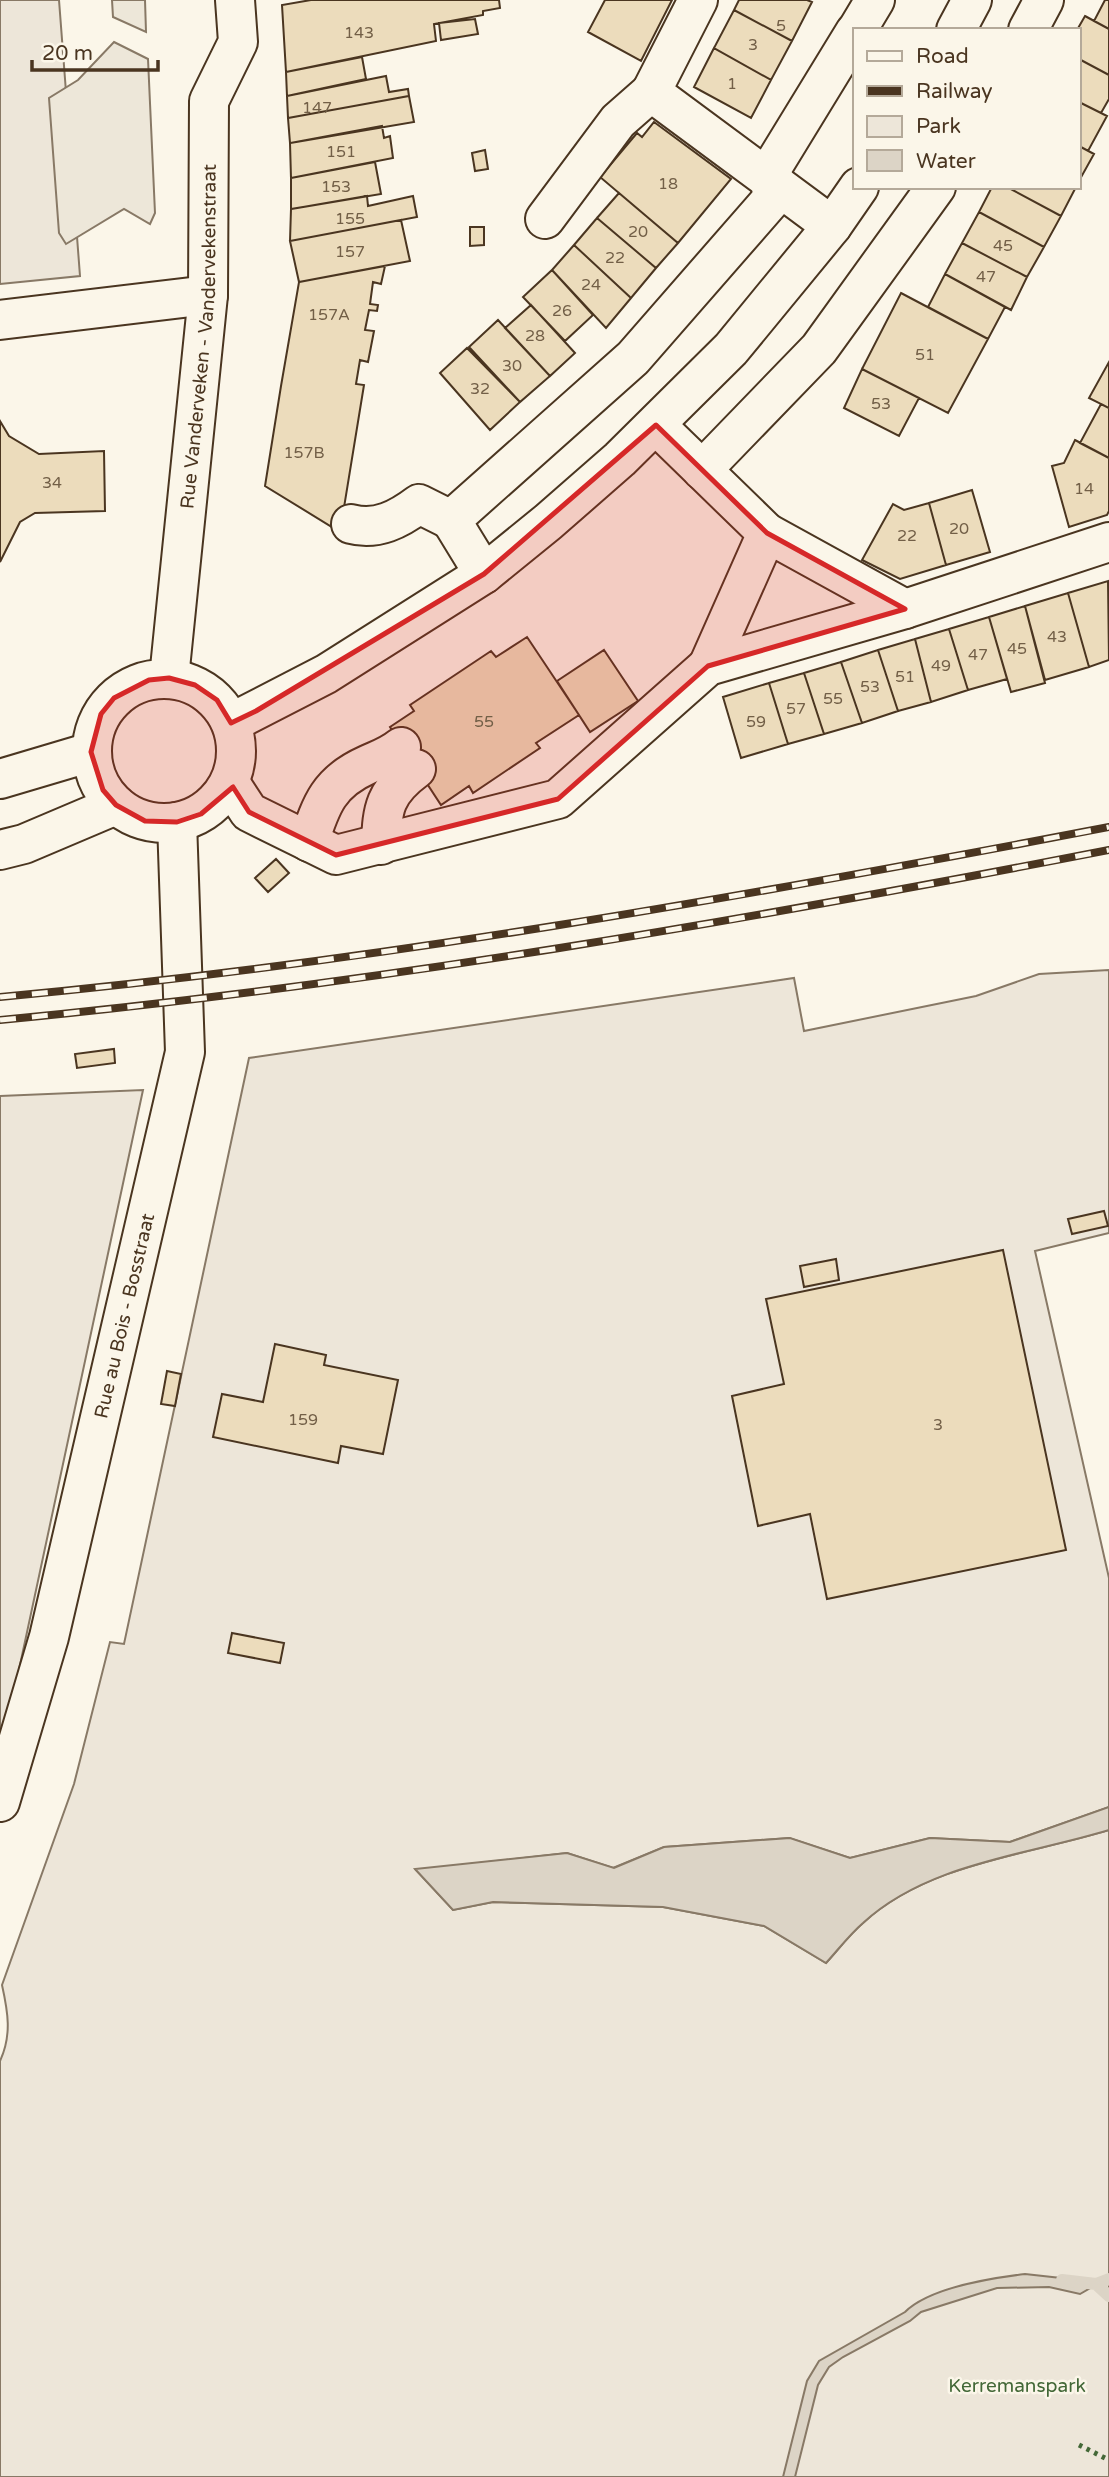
<svg xmlns="http://www.w3.org/2000/svg" width="1109" height="2477" font-family="'Varela Round',sans-serif">
<rect width="100%" height="100%" fill="#fbf6e9"/>
<path fill="#ede6d9" stroke="#887966" stroke-width="2" d="M0 0H59L80 276 0 284Z
M1109 970V1233L1035 1251 1109 1578V1807L1010 1842 930 1838 850 1858 789 1838 664 1847 613 1868 567 1853 416 1870 453 1910 493 1902 663 1907 764 1926 826 1963C838 1950 849 1935 863 1923 928 1863 1028 1855 1109 1830V2477H0V2061C12 2035 8 2012 2 1985L74 1784 110 1642 124 1644 249 1058 794 978 804 1031 976 996 1039 974Z
M143 1090 14 1693 0 1739V1096Z"/>
<path fill="#ede7d9" stroke="#887966" stroke-width="2" d="M112 0H145L146 32 113 17Z
M114 42 148 59 155 213 150 224 124 209 66 244 59 233 49 98 78 80Z"/>
<path fill="#dcd4c6" stroke="#887966" stroke-width="2" d="M1109 1807V1830C1028 1855 928 1863 863 1923 849 1935 838 1950 826 1963L764 1926 663 1907 493 1902 453 1910 415 1869 567 1853 614 1868 664 1847 790 1838 850 1858 930 1838 1010 1842Z
M1025 2274 1061 2278 1092 2287 1080 2294 1049 2287 997 2288 921 2312 910 2321 843 2357 829 2367 818 2385 795 2477H783L807 2381 819 2361 905 2312C929 2288 992 2278 1025 2274Z"/>
<g fill="none" stroke-linecap="round" stroke-linejoin="round">
<path stroke="#dcd4c6" stroke-width="12" d="M1062 2280 1096 2284 1109 2279
M1096 2284 1109 2296"/>
</g>
<path fill="#ecdcbc" stroke="#4a3520" stroke-width="2" d="M311 0H499L500 8 483 11V15L434 24 436 41 286 72 282 5Z
M605 0H672L641 61 588 32Z
M739 0H807L812 2 792 41 734 10Z
M1105 0H1109V29L1094 21Z
M734 10 792 41 771 80 714 48Z
M1085 16 1109 29V75L1079 59 1077 30Z
M475 19 478 34 441 40 439 23Z
M714 48 771 80 751 118 694 87Z
M362 57 366 79 287 96 286 72Z
M1079 59 1109 75V99L1101 113 1079 102Z
M386 76 389 92 408 89 409 96 288 118 287 96Z
M409 96 414 122 290 143 288 118Z
M1079 102 1107 116 1088 151 1079 146Z
M654 122 731 179 678 243 600 177 637 133 642 137Z
M382 126 384 138 390 136 393 158 291 178 290 143Z
M1079 146 1094 154 1079 181Z
M485 150 488 169 475 171 472 153Z
M375 162 381 194 291 209V178Z
M992 187H1007L1061 216 1044 247 979 212Z
M1007 187H1076L1061 216Z
M619 193 678 243 656 268 597 218Z
M367 196 368 206 413 196 417 217 290 241 291 209Z
M979 212 1044 247 1027 277 962 243Z
M597 218 656 268 631 298 574 245Z
M401 220 410 261 299 282 290 241Z
M470 227H484V245L470 246Z
M962 243 1027 277 1011 310 945 274Z
M574 245 631 298 606 328 552 270Z
M385 266 381 284 373 282 370 304 378 305 377 311 369 310 365 330 374 331 368 362 360 360 356 384 364 385 340 532 265 486 281 386 299 282Z
M552 270 593 315 565 341 523 297Z
M945 274 1005 307 988 339 928 307Z
M901 293 988 339 948 413 862 369Z
M531 305 575 353 550 376 505 328Z
M498 320 550 376 520 402 469 347Z
M467 348 520 402 490 430 440 373Z
M1109 362V408L1089 398Z
M862 369 919 398 899 436 844 408Z
M1101 404 1109 408V458L1080 443Z
M0 421 9 436 39 454 104 451 105 511 35 513 20 522 0 562Z
M1075 440 1109 458V511L1107 515 1069 527 1052 466 1064 463Z
M972 490 990 552 946 565 929 503Z
M929 503 946 565 900 579 862 560 893 504 904 510Z
M1108 581 1109 660 1089 667 1068 593Z
M1068 593 1089 667 1045 680 1025 606Z
M1025 606 1045 683 1011 692 989 617Z
M989 617 1007 679 968 690 949 629Z
M949 629 968 690 931 702 915 639Z
M527 637 579 715 536 743 540 748 473 793 469 786 441 805 390 727 414 711 410 705 491 651 496 657Z
M915 639 931 702 898 711 878 650Z
M604 650 638 701 590 732 557 681Z
M878 650 898 711 862 723 841 662Z
M841 662 862 723 824 734 804 673Z
M804 673 824 734 788 744 769 683Z
M769 683 788 744 741 758 723 697Z
M276 859 289 873 268 892 255 878Z
M114 1049 115 1063 77 1068 75 1054Z
M1104 1211 1108 1226 1072 1234 1068 1219Z
M1003 1250 1066 1550 827 1599 810 1514 758 1526 732 1396 784 1384 766 1299Z
M836 1259 839 1280 804 1287 800 1266Z
M275 1344 326 1355 324 1365 398 1380 383 1454 341 1446 338 1463 213 1437 222 1394 263 1402Z
M167 1371 181 1374 175 1406 161 1404Z
M232 1633 284 1643 280 1663 228 1653Z"/>
<g fill="none" stroke-linecap="round" stroke-linejoin="round">
<g stroke="#4a3520" stroke-width="42">
<g id="minor">
<path d="M698 0 651 92 832 226"/>
<path d="M857 30 875 0"/>
<path d="M956 30 972 0"/>
<path d="M1028 30 1044 0"/>
<path d="M545 219 618 121 651 92"/>
<path d="M0 320 208 295"/>
<path d="M656 425 767 533 708 666"/>
<path d="M702 470 819 349 936 187"/>
<path d="M351 524C377 531 399 519 419 504L451 520"/>
<path d="M767 533 905 609"/>
<path d="M484 574 451 520 633 358 771 200 773 166 855 32"/>
<path id="s1" d="M169 678 208 295 209 101 238 42 235 0"/>
<circle cx="164" cy="751" r="72"/>
<path d="M231 723 326 674 484 574 548 522 620 459 731 349 832 226 859 187"/>
<path d="M0 779 91 752"/>
<path d="M230 783 249 812 336 855 558 799 708 666 905 609 1109 542"/>
<path d="M309 842C321 804 329 782 367 765 380 759 390 756 401 747"/>
<path d="M381 845C382 808 385 792 416 769"/>
<path d="M0 850 24 844 116 805"/>
<path id="s2" d="M0 1802 49 1637 185 1052 177 822"/>
</g>
</g>
<use href="#minor" stroke="#fbf6e9" stroke-width="38"/>
<g stroke="#4a3520" stroke-width="8">
<path id="rail" d="M0 997C372 963 742 897 1109 827
M0 1020C372 985 742 921 1109 850"/>
</g>
<use href="#rail" stroke="#fbf6e9" stroke-width="5" stroke-dasharray="16" stroke-linecap="butt"/>
<path stroke="#436837" stroke-width="5" stroke-dasharray="3.5 5" stroke-linecap="butt" d="M1079 2445 1109 2460"/>
</g>
<path fill="#d62828" fill-opacity="0.2" stroke="#d62828" stroke-width="5" stroke-linejoin="round" d="M656 425 767 533 905 609 708 666 558 799 336 855 249 812 233 787 201 814 177 822 145 821 116 805 103 790 91 752 101 714 114 698 149 680 169 678 195 685 217 700 231 723 256 711 484 574Z"/>
<g text-anchor="middle" stroke-width="5" stroke-linejoin="round" paint-order="stroke">
<g font-size="16" fill="#725f47">
<text x="781" y="31">5</text>
<text x="359" y="38">143</text>
<text x="753" y="50">3</text>
<text x="732" y="89">1</text>
<text x="317" y="113">147</text>
<text x="341" y="157">151</text>
<text x="668" y="189">18</text>
<text x="336" y="192">153</text>
<text x="350" y="224">155</text>
<text x="638" y="237">20</text>
<text x="1003" y="251">45</text>
<text x="350" y="257">157</text>
<text x="615" y="263">22</text>
<text x="986" y="282">47</text>
<text x="591" y="290">24</text>
<text x="562" y="316">26</text>
<text x="329" y="320">157A</text>
<text x="535" y="341">28</text>
<text x="925" y="360">51</text>
<text x="512" y="371">30</text>
<text x="480" y="394">32</text>
<text x="881" y="409">53</text>
<text x="304" y="458">157B</text>
<text x="52" y="488">34</text>
<text x="1084" y="494">14</text>
<text x="959" y="534">20</text>
<text x="907" y="541">22</text>
<text x="1057" y="642">43</text>
<text x="1017" y="654">45</text>
<text x="978" y="660">47</text>
<text x="941" y="671">49</text>
<text x="905" y="682">51</text>
<text x="870" y="692">53</text>
<text x="833" y="704">55</text>
<text x="796" y="714">57</text>
<text x="484" y="727">55</text>
<text x="756" y="727">59</text>
<text x="303" y="1425">159</text>
<text x="938" y="1430">3</text>
</g>
<g font-size="19" fill="#4a3520" stroke="#fbf6e9">
<text dy="7" stroke="none"><textPath href="#s1" startOffset="343">Rue Vanderveken - Vandervekenstraat</textPath></text>
<text dy="7" stroke="none"><textPath href="#s2" startOffset="502">Rue au Bois - Bosstraat</textPath></text>
</g>
<g font-size="19" fill="#436837" stroke="#fbf6e9">
<text x="1017" y="2392">Kerremanspark</text>
</g>
</g>
<rect x="853" y="28" width="228" height="161" fill="#fbf6e9" stroke="#b4a999" stroke-width="2"/>
<rect x="867" y="51" width="35" height="10" fill="#fbf6e9" stroke="#b4a999" stroke-width="2"/>
<text x="916" y="63" font-size="21" fill="#4a3520">Road</text>
<rect x="867" y="86" width="35" height="10" fill="#4a3520" stroke="#b4a999" stroke-width="2"/>
<text x="916" y="98" font-size="21" fill="#4a3520">Railway</text>
<rect x="867" y="116" width="35" height="21" fill="#ede6d9" stroke="#b4a999" stroke-width="2"/>
<text x="916" y="133" font-size="21" fill="#4a3520">Park</text>
<rect x="867" y="150" width="35" height="21" fill="#dcd4c6" stroke="#b4a999" stroke-width="2"/>
<text x="916" y="168" font-size="21" fill="#4a3520">Water</text>
<path d="M32 60v10h126v-10" fill="none" stroke="#4a3520" stroke-width="3.5"/>
<text x="42" y="60" font-size="21" fill="#4a3520" stroke="#fbf6e9" stroke-width="5" paint-order="stroke">20 m</text>
</svg>
